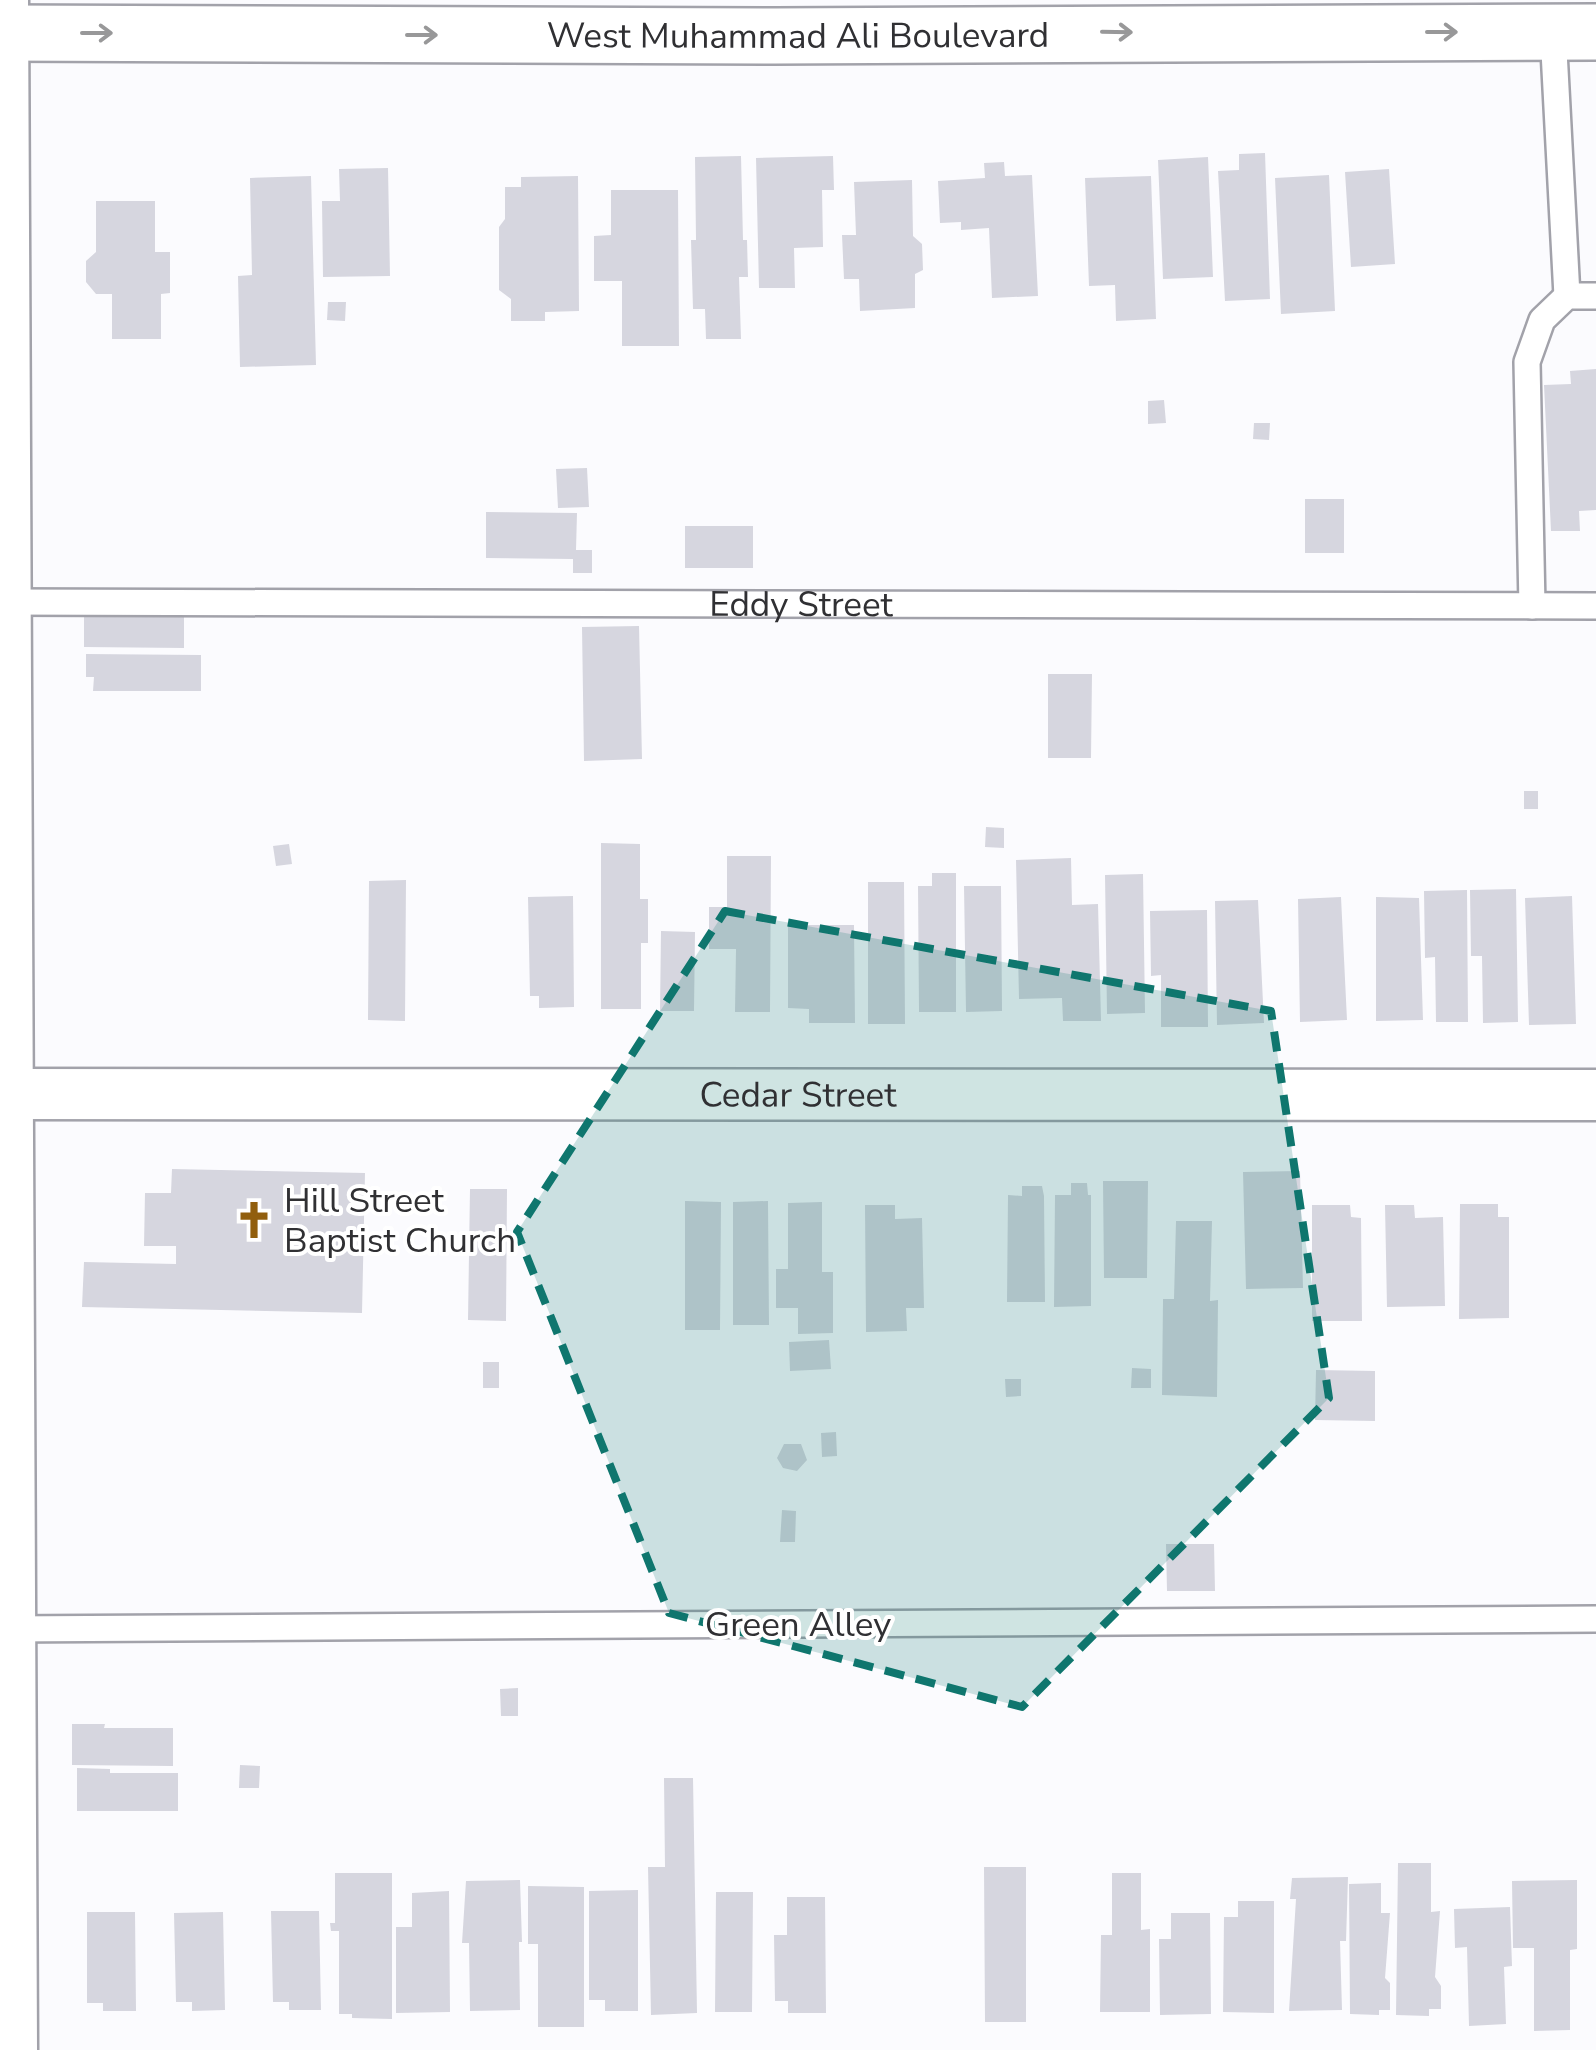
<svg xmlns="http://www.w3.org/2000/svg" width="1596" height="2050" font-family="'Nunito Sans',sans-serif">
<rect width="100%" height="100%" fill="#fbfbfe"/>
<path fill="#d6d6df" d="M1265 153 1270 299 1225 301 1218 171 1239 170V154Z
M741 156 743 240H747L748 277H739L741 339H706L705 309H693L691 240H696L695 157Z
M833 156 834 190H822L823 247 794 248 795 288H759L756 158Z
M1208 157 1213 277 1163 279 1158 160Z
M1004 162 1005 176 1032 175 1038 296 992 298 989 228 961 230V222L940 223 938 181 985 178 984 163Z
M388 168 390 276 323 277 322 201H340L339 169Z
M1389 169 1395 264 1351 267 1345 172Z
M1329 175 1335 311 1281 314 1275 178Z
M311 176 316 365 240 367 238 276 252 275 250 178Z
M578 176 579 311 545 312V321H511V299L499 290V227L505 219V187H521V177Z
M1151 176 1156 319 1116 321 1115 285 1089 286 1085 178Z
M912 180 913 236 922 244 923 270 915 274V308L860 311 859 279H844L842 235H856L854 182Z
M611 190H678L679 346H622V281H594V236L611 235Z
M96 201H155V252H170V293L161 294V339H112V294H96L86 282V261L96 252Z
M328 302H346L345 321 327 320Z
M1596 369V510L1579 511 1580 531H1551L1544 385 1571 384 1570 371Z
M1164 400 1166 423 1148 424V401Z
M1254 423H1270L1269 440 1253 439Z
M587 468 589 507 558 508 556 469Z
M1305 499H1344V553H1305Z
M486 512 577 513 576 550H592V573H573V559L486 558Z
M685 526H753V568H685Z
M84 607 184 608V648L84 647Z
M639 626 642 759 584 761 582 627Z
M86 654 201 655V691H93L94 677H86Z
M1048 674H1092L1091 758H1048Z
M1524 791H1538V809H1524Z
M986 827 1004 828V848L985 847Z
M601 843 640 844V899H648V943H641V1009H601Z
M289 844 292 864 276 866 273 846Z
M727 856H771L770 1012H735L736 949H709V907H727Z
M1071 858 1072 905 1098 904 1101 1021H1063L1062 998 1019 999 1016 860Z
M932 873H956V1012H919L918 886H932Z
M1143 874 1145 1013 1107 1014 1105 875Z
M406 880 405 1021 368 1020 369 881Z
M868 882H904L905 1024H868Z
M964 886H1001L1002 1011 966 1012Z
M1516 889 1518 1022 1483 1023 1482 956H1471L1470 890Z
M1467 890 1468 1022H1436L1435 957 1425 958 1424 891Z
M573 896 574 1007 539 1008V996H530L528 897Z
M1572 896 1576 1024 1529 1025 1525 898Z
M1341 897 1347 1020 1300 1022 1298 899Z
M1376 897 1419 898 1423 1020 1376 1021Z
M1258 900 1264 1023 1217 1025 1215 901Z
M1207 910 1208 1027H1161V975L1151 976 1150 911Z
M788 925H854L855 1023H809V1009L788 1008Z
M661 931 695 932 694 1011H660Z
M172 1169 365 1173 362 1313 82 1307 84 1262 176 1264V1246H144L145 1193H171Z
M1300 1171 1303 1288 1246 1289 1243 1172Z
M1103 1181H1148L1147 1278H1104Z
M1071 1183H1087L1088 1195H1091V1306L1054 1307 1055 1195H1071Z
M1022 1186H1042L1044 1196 1045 1302H1007L1008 1195 1022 1196Z
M470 1189H507L506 1321 468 1320Z
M685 1201 721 1202 720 1330H685Z
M768 1201 769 1325H733V1202Z
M822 1202V1272H833V1333L798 1334V1308H776V1269H788V1203Z
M1460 1204H1498V1217H1509V1318L1459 1319Z
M865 1205H895V1219L922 1218 924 1308H906L907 1331 866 1332Z
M1312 1205H1350L1351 1217 1361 1218 1362 1321H1312Z
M1385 1205H1414L1415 1218 1443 1217 1445 1306 1387 1307Z
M1176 1221H1212L1210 1301 1218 1300 1217 1397 1162 1395 1163 1299H1174Z
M829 1340 831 1369 790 1371 789 1342Z
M483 1362H499V1388H483Z
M1132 1368 1151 1369V1388H1131Z
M1316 1370 1375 1371V1421L1315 1420Z
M1005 1379H1021V1396L1006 1397Z
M836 1432 837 1456 822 1457 821 1433Z
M784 1444H801L807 1460 797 1471 783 1468 777 1458Z
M782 1510 796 1511 795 1542H780Z
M1166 1544H1214L1215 1591H1167Z
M518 1688V1716H501L500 1689Z
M72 1724H105L104 1728H173V1766L72 1765Z
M240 1765 260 1766 259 1788H239Z
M77 1768 110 1769V1773H178V1811H77Z
M664 1778H693L697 2013 651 2015 648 1867H665Z
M1398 1863H1431V1912L1440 1911 1435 1977 1441 1986V2009H1429V2016L1396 2015Z
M984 1867H1026V2022H985Z
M335 1873H392V2019L352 2018V2014H339V1931H331L330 1923H335Z
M1112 1873H1141V1930L1150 1929V2012H1100L1101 1935H1112Z
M1348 1877 1346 1941H1340L1342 2010 1289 2011 1296 1899H1290L1292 1878Z
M520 1880 522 1942H519L520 2010 470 2011 469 1943H462L466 1881Z
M1577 1880V1949L1570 1950V2030L1534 2031V1948H1513L1512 1881Z
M1381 1883V1913H1390L1385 1978 1390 1983V2010H1379V2015L1350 2014 1349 1884Z
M528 1886 584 1887V2027H538V1944H528Z
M638 1890V2011H605V2000H589V1891Z
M449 1891 450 2012 396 2013V1927H412V1893Z
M716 1892H753L752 2012H715Z
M787 1897H825L826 2013H788V2001H775L774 1935H787Z
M1238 1901H1274V2013L1223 2012 1224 1917H1238Z
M1510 1907 1512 1966 1504 1967 1506 2024 1469 2026 1467 1947 1455 1948 1454 1909Z
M271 1911H319L321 2010H289V2002H273Z
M87 1912H135L136 2011H103V2003H87Z
M223 1912 225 2010 192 2011V2002H176L174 1913Z
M1171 1913H1210L1211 2014 1160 2015 1159 1939H1171Z"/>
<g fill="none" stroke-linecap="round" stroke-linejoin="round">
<g stroke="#a2a2aa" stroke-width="30">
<g id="service">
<path d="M1553 32 1567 296"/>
<path id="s1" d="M6 602 1596 606"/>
<path d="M1532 606 1527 362 1542 320 1567 296H1596"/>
<path d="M5 1629 1596 1619"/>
</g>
</g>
<g stroke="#a2a2aa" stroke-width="55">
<g id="minor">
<path d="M3 0 12 2050"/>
<path id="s2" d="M0 1094 1596 1095"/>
</g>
</g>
<g stroke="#a2a2aa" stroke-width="60">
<g id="secondary">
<path id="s3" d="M0 33 775 36 1596 32"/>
</g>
</g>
<use href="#service" stroke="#fff" stroke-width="25"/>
<use href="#minor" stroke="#fff" stroke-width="50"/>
<use href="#secondary" stroke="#fff" stroke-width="55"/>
</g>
<defs><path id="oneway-shaft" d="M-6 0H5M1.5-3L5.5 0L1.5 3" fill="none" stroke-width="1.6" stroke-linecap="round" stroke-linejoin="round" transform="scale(2.5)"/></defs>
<g stroke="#989899">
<use href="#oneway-shaft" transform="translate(1117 32) rotate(1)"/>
<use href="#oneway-shaft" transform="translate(1442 32)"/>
<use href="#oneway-shaft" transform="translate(97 33)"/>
<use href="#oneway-shaft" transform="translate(422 35)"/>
</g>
<path fill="#0f766e" fill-opacity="0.2" stroke="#0f766e" stroke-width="8" stroke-dasharray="20 12" stroke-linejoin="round" d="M725 911 1271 1011 1329 1398 1022 1707 669 1613 517 1232Z"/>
<defs>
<g id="church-bare" transform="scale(3)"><path d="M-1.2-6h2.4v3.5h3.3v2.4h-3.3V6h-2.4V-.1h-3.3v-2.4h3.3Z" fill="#915e0e" stroke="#fff" stroke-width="2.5" paint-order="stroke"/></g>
</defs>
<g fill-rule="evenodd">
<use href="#church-bare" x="254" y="1220"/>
</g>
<g text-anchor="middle" stroke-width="8" stroke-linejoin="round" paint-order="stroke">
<g font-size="35" fill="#303033" stroke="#fff">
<text dy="12" stroke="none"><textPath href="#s3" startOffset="798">West Muhammad Ali Boulevard</textPath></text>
<text dy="12" stroke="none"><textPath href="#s1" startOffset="795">Eddy Street</textPath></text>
<text dy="12" stroke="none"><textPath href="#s2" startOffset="798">Cedar Street</textPath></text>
<text x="798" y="1636">Green Alley</text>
</g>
<g font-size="35" fill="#303033" stroke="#fff" text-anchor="start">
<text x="284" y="1212">Hill Street<tspan x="284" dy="40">Baptist Church</tspan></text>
</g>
</g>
</svg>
